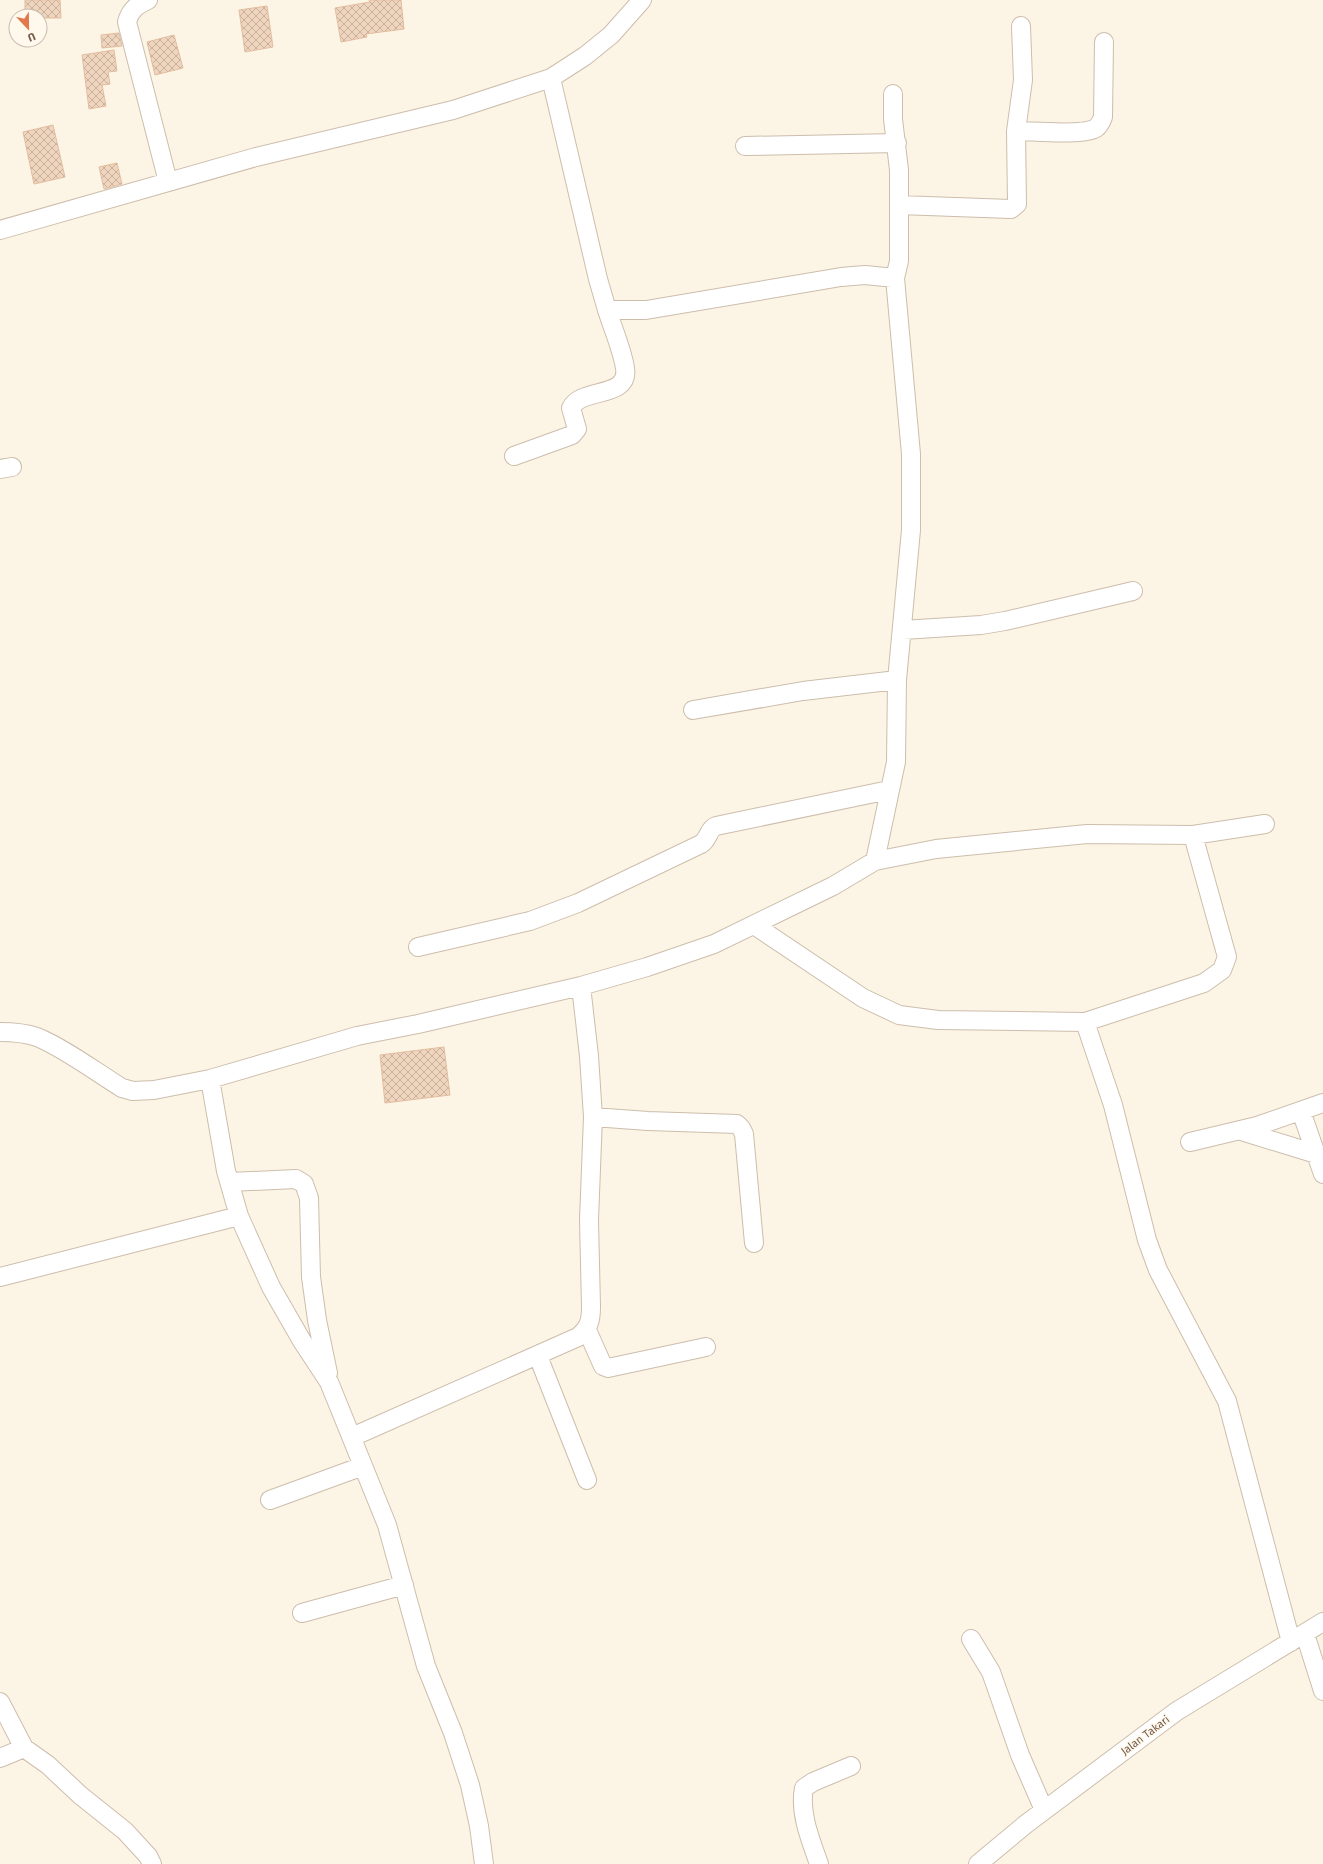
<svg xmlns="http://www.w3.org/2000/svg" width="1323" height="1864" font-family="'Fira Sans',sans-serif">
<defs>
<pattern id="building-cross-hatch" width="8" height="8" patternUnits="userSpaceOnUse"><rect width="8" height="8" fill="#f0d5be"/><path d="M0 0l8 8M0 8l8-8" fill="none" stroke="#c7b09c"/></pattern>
</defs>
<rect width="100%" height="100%" fill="#fcf5e5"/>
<path fill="url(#building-cross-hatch)" stroke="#e3bd9f" d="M25 0H60L61 18H40V16H25Z
M369 0H401L404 29 366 34 367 37 341 42 335 8 370 2Z
M267 6 273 47 245 52 239 10Z
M119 33 122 46 102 48 101 35Z
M174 35 183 68 155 75 147 42Z
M114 50 117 71 108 72 110 84 102 85 106 106 89 109 82 55Z
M53 125 65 177 34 184 23 132Z
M117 163 122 184 104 189 99 167Z
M444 1047 450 1095 385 1103 380 1055Z"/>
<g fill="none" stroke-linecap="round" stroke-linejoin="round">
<g stroke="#cdbdac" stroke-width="20">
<path id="minor" d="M148 0C137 5 130 10 127 22L168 182
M551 78 598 279 607 310H646L841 277 865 275 895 278 911 454V530L897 680 896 762 875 861
M893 94V119L899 170V261L895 278
M1016 131C1033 131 1083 136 1096 128 1100 125 1101 122 1103 117L1104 42
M745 146 897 143
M899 205 1011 209 1017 204 1016 131 1023 80 1021 26
M0 230 256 157 453 110 551 78 585 56 611 35 642 0
M514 456 572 435 577 429 571 408C581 387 630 399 625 368 622 349 613 329 607 310
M0 469 12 467
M903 630 981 625 1005 621 1133 591
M693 710 803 691 897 680
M754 925 863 998 899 1015 938 1020 1085 1022 1113 1105 1147 1240 1158 1270 1227 1401 1291 1642
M418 947 530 921 578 903 701 844C709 839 708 829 716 826L889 790
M1085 1022 1204 983 1222 970 1227 957 1193 835
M0 1032C12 1032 25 1033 37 1037 64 1048 96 1072 122 1088L133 1091 154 1090 210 1079 357 1036 418 1024 581 986 647 967 714 944 833 886 875 861 936 849 1087 834 1193 835 1265 824
M210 1079 226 1171 239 1216 271 1287 302 1341 329 1382 387 1525 426 1666 453 1733 470 1785 479 1826 484 1864
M1301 1111 1323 1174
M593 1117 648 1121 737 1124 741 1128 744 1134 754 1243
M1241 1131 1316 1154
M1190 1142 1257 1126 1323 1103
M230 1182 296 1179 304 1184 309 1198 311 1277 317 1320 328 1373
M0 1277 239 1216
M587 1330 603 1366 608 1368 706 1347
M538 1356 587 1480
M352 1437 578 1337C589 1328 591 1321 591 1307L589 1220 593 1117 589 1056 581 986
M270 1500 363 1466
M302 1613 404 1585
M1305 1634 1323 1691
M971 1639 991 1672 1020 1755 1044 1810
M0 1702 24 1748 48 1765 80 1795 125 1831 148 1856 152 1864
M0 1758 24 1748
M819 1864C811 1841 799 1813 804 1788L813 1782 851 1766
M978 1864 1026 1824 1177 1711 1323 1622"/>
</g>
<use href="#minor" stroke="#fff" stroke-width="18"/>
</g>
<g text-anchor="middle" stroke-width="3" stroke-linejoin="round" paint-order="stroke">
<g font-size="11" fill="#745c4b" stroke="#fff8ec">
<text transform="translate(1145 1735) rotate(-37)" y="4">Jalan Takari</text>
</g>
</g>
<g transform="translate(28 28) rotate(158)"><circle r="19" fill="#fff8ec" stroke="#c7baac"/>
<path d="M0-3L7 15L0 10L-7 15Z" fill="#e2794e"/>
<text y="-6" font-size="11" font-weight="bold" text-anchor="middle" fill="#745c4b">U</text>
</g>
</svg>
